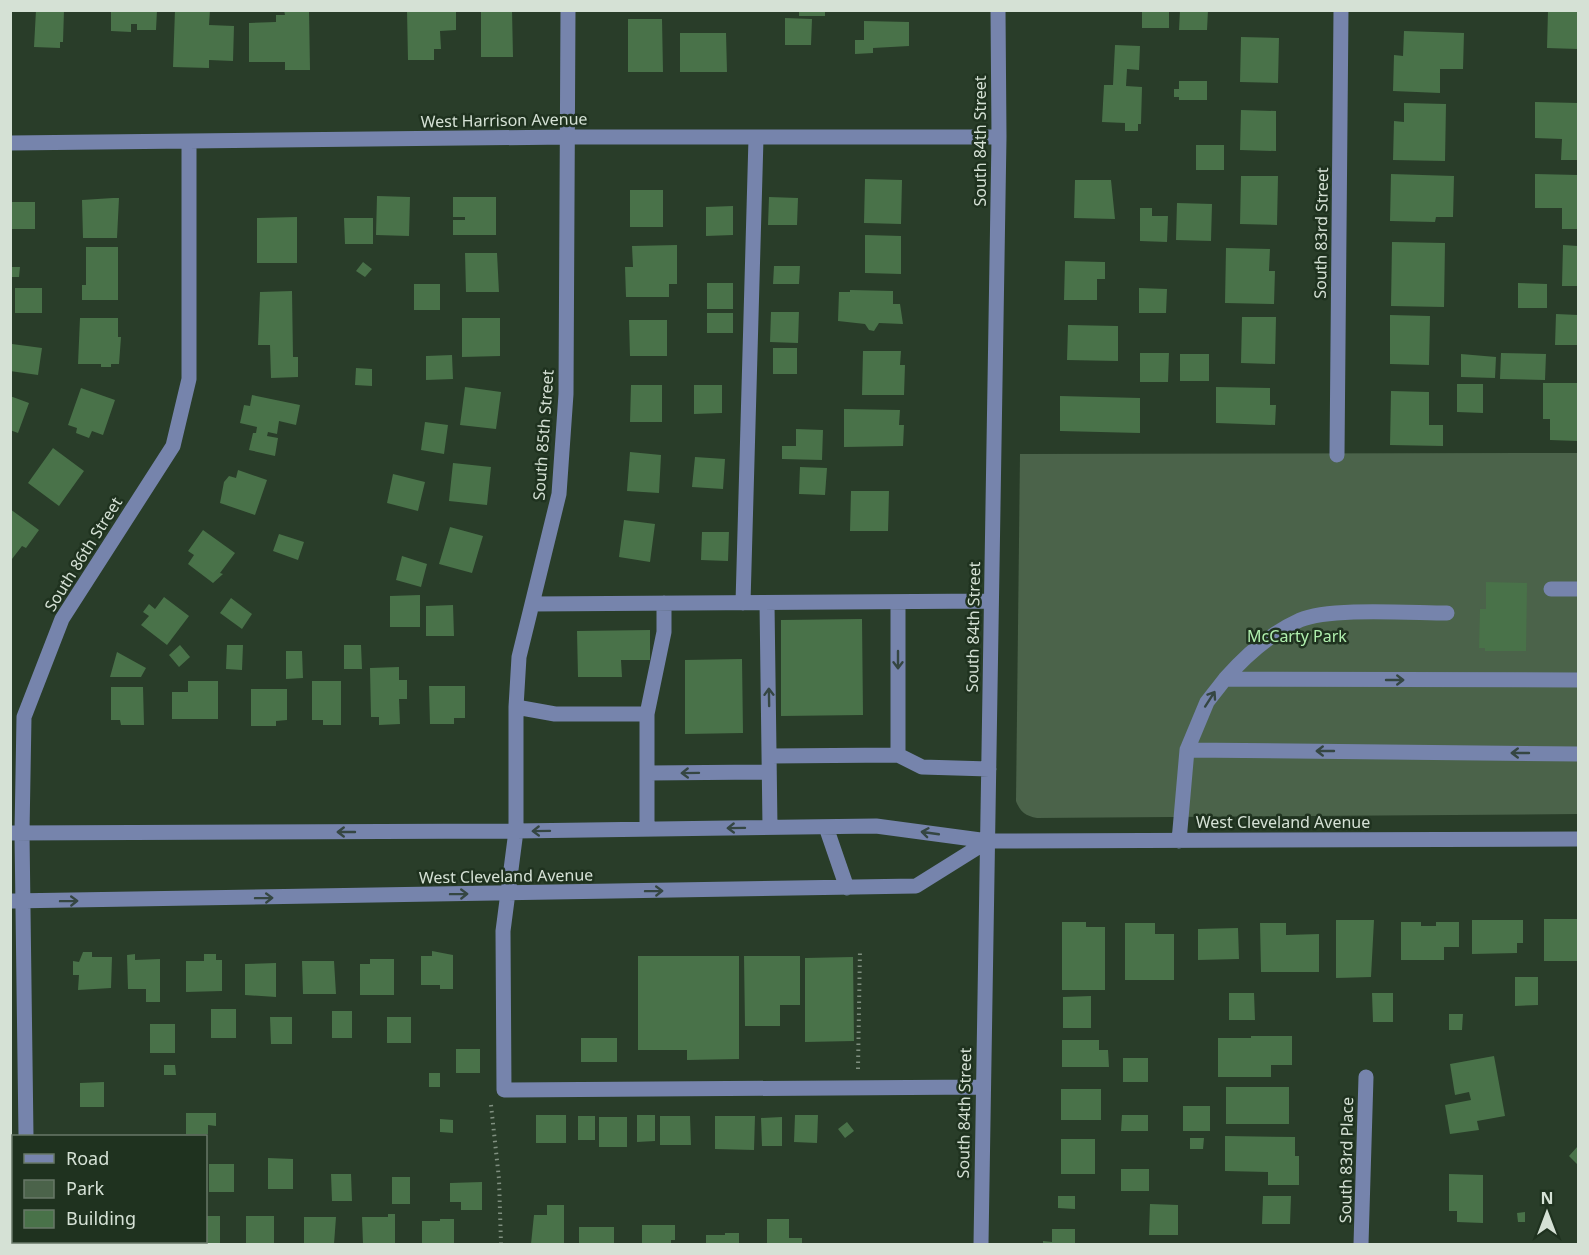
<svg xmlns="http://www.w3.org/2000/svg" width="1589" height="1255" font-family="'Noto Sans',sans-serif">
<rect width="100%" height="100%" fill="#293d29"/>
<path fill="#4b634a" d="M1578 453V814L1037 818C1026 816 1020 812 1016 801L1020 454Z"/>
<path fill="#497249" d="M36 10H64L63 42H60V48L34 47Z
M111 10H157L156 30H137V24H131V32L111 31Z
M175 10H210L209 25 234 26 233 61 209 60V68L173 67Z
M284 10H309L310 70H285V62H249V23L276 22V15H285Z
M407 10H456V30L440 31 441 49H434V60H408Z
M481 10H512L513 57H481Z
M799 10H825V16H799Z
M1142 10H1169V28H1142Z
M1180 10H1208L1207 30H1179Z
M1548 10H1578V49L1547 48Z
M785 18 812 19 811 45H785Z
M628 19H662L663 72H628Z
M864 21 909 22V46L873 48V53L855 54V40H864Z
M1404 31 1464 33 1463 69H1440V93L1393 91 1394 55 1403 56Z
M680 33H726L727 72H680Z
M1241 37 1279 38 1278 83 1240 82Z
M1115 45 1140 46 1139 70 1127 69 1126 86 1142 87 1141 124H1138V131H1125V123L1102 122 1104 85H1113Z
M1179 81H1207V100H1179V97H1174V89H1179Z
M1535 102 1578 103V160H1561L1562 139 1535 138Z
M1404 103 1446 104 1445 161 1393 160 1394 121 1404 122Z
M1241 110 1276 111V151L1240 150Z
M1196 145H1224V170H1196Z
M1391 174 1454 176 1453 217H1436L1435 222 1390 221Z
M1535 174 1578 175V229H1562V208H1535Z
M1241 176H1278L1277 225 1240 224Z
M865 179 902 180 901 224 864 223Z
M1075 180H1111L1115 219 1074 218Z
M630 190H663V227H630Z
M377 196 410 197 409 236 376 235Z
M453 197H496V235H453V220H465V217H453Z
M769 197 798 198 797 225H768Z
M113 198H119L117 238H83L82 200Z
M10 202H35V229H10Z
M1177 203 1212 204 1211 241 1176 240Z
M733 206V235L706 236V207Z
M1140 208H1152V216H1168L1167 242 1140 241Z
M297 217V263H257V218Z
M344 218H373V244H345Z
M865 235 901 236V274L865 273Z
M1392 242 1445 243 1444 307 1391 306Z
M677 245V284H669V297H626L625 267H633L632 246Z
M1563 245 1578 246V286H1562Z
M86 247H118V300H82V285H86Z
M1226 248 1270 249 1269 271H1275L1274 304 1225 303Z
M465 253H497L499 292H466Z
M1065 261 1105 262V279H1097V300H1064Z
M363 262 372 269 365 277 356 271Z
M774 266H800L799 284H773Z
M10 267H20L19 277H10Z
M707 283H733V309H707Z
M1518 283 1547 284V308H1518Z
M414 284H440V310H414Z
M15 288H42V313H15Z
M1139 288 1167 289 1166 313H1139Z
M850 290 893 291V304H900L903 324 879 323 874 331 869 330 865 324 838 321 839 292H850Z
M292 291 293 357H298V377L271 378 270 345H258L260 292Z
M771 312H799L798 343 770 342Z
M707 313H733V333H707Z
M1556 314 1578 315V345H1555Z
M1390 315 1430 316 1429 365 1390 364Z
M1242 317H1276L1275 364 1241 363Z
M80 318H118V337H121L119 364H111V367H101V364H78Z
M462 318H500V356L462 357Z
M629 320H667V356H630Z
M1068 325 1118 326V361L1067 360Z
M12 344 42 348 38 375 10 371Z
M773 348H797V374H773Z
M863 351H901L900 365H905L904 395H862Z
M1140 353H1169L1168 382H1140Z
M1501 353 1546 354 1545 380 1500 379Z
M1180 354H1209V381H1180Z
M1461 354 1496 357 1495 378 1461 377Z
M452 355 453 379 426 380V356Z
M356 368 372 369V386L355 385Z
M1543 383H1578V441L1550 440V419H1543Z
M1457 384H1483V413L1457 412Z
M631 385H662V422H630Z
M694 385H722V413L694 414Z
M465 387 501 392 496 429 460 425Z
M1216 387 1270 388V405H1276L1275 425 1216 423Z
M81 388 115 400 103 435 92 431 89 438 76 433 77 428 68 425Z
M1391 391 1429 392V425H1443V446L1390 445Z
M252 395 300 405 296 425 279 421 277 434 268 432 267 436 278 438 275 456 249 450 253 433H256L257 427 240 423 244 405 250 406Z
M10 396 29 403 18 433 10 430Z
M1060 396 1140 398V433L1060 431Z
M844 409 900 410 899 425H904L903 446 844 447Z
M425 422 448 425 444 454 421 450Z
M796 429 823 430 822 460 782 459V446H796Z
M53 448 84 471 59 506 28 483Z
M630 452 661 455 659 493 627 491Z
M695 457 725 459 723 489 692 487Z
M453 463 491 467 487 505 449 501Z
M800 467 827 468 825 495 799 494Z
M238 470 267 480 255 515 220 503 224 482 229 476 236 478Z
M393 474 425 482 418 511 387 503Z
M851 491H889L888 531H850Z
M10 509 39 530 26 548 22 546 12 559Z
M624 520 655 524 650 562 619 557Z
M450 527 483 536 472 573 439 564Z
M203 530 235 553 220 573 223 574 213 583 188 564 194 555 188 551Z
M702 532H729L728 561 701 560Z
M279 534 304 542 298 560 273 551Z
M402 556 427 564 421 587 396 580Z
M1486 582 1527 583 1526 651H1485V648H1479L1480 609H1486Z
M420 595V627H390V596Z
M164 597 189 616 167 645 141 625 149 616 143 612 149 604 155 609Z
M231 598 252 614 242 629 220 613Z
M453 605 454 636H426V606Z
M862 619 863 715 781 716V620Z
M650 630V660H621L622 677H578L577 631Z
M180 645 190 657 179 667 169 655Z
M227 645H243L242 670 226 669Z
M344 645H361L362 669H344Z
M286 651H302L303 678 286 679Z
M117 652 146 668 141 677H110Z
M742 659 743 733 685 734V660Z
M399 667V680H407V699H399L400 724 379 725V717H371L370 668Z
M188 681H218V719H172V692H188Z
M312 681H341V725H323V720H312Z
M429 686H465V718H454V724H430Z
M111 687H143L144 725H121L120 720H111Z
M251 689H287V720L276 721V726H251Z
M1544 919H1578V961H1544Z
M1336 920H1374L1371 977 1336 978Z
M1472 920H1523V943H1517V953L1472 954Z
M1062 922H1086V927H1105V990H1062Z
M1401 922H1421V926H1436V922H1459V947H1444V960H1401Z
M1125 923H1155V934H1174V980H1125Z
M1260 923H1286V935L1319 934V972H1261Z
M1238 928 1239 959 1198 960V929Z
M432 951 453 955V989H440V985H421V956H432Z
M83 952H92V957H112L111 988 78 990 79 975H73V961L79 962Z
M135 954V960L160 959V1002H146V989H128L127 955Z
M204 954H216V960H222V991L186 992V961H204Z
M638 956H739V1059L687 1060V1050H638Z
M744 956H800V1005H780V1026H745Z
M853 957 854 1041 805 1042V958Z
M370 959H394V995H360V964H370Z
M302 961H334L336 994H303Z
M276 963V997L245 995V964Z
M1515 977H1538V1005L1515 1006Z
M1229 993H1254L1255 1020H1229Z
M1372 993H1393V1022H1373Z
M1091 996V1028H1063V997Z
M211 1009H236V1038H211Z
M332 1011H352V1038H332Z
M1449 1014H1463L1462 1030H1449Z
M270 1017H292V1044H271Z
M387 1017H411V1043H387Z
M150 1024H175V1053H150Z
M1251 1036H1292V1065H1271V1077H1218V1038H1251Z
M581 1038H617V1062H581Z
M1062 1040H1099V1050H1108L1109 1067H1062Z
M456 1049H480V1073H456Z
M1494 1056 1505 1116 1477 1121 1479 1130 1450 1134 1445 1105 1471 1100 1469 1092 1455 1095 1450 1064Z
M1123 1058H1148V1082H1123Z
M164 1065H175L176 1075H164Z
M429 1073H440V1087H429Z
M104 1082V1107H80V1083Z
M1226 1087H1289V1124H1226Z
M1061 1089H1101V1120H1061Z
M1183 1106H1210V1131H1183Z
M186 1113H216V1126L208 1125V1134H186Z
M536 1115H566V1143H536Z
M637 1115H655V1141L637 1142Z
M795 1115H818L817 1143 794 1142Z
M1122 1115H1148V1131H1121Z
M578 1116H595V1140H578Z
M660 1116H690L691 1145H660Z
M715 1116H755L754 1150 715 1149Z
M599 1117H627V1147H599Z
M782 1117V1146H762L761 1118Z
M440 1119 453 1120V1133L440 1132Z
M847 1122 854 1131 845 1138 838 1129Z
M1225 1136 1295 1137V1156H1299V1185H1268V1172L1225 1171Z
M1190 1138H1204L1203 1149H1190Z
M1061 1139H1095V1174H1061Z
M1578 1146V1165L1569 1156Z
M268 1158 293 1159V1189H268Z
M209 1164H234V1192H209Z
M1121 1169H1149V1191H1121Z
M331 1174H351L352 1201H332Z
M1449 1174 1483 1175V1223L1457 1222V1211H1449Z
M392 1177H410V1204H392Z
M482 1182V1210H461V1202H450V1183Z
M1058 1196H1075V1209L1058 1208Z
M1263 1196H1291L1290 1224H1262Z
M1150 1204 1178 1205V1235H1149Z
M547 1205H564V1244H531L534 1215H547Z
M1525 1212V1222H1518L1517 1213Z
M388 1214H395V1244H363L362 1217H388Z
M206 1216H220V1244H187V1242H206Z
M246 1216H274V1244H246Z
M304 1217H336L334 1244H304Z
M440 1219H454V1244H422V1221H440Z
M767 1219H789V1238H802V1244H767Z
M642 1225H675V1240H671V1244H642Z
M579 1227H614V1244H579Z
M1052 1229H1075V1244H1043V1241L1052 1242Z
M725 1233H739V1244H706V1235H725Z
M83 1242H114V1244H83Z
M129 1242H161V1244H129Z"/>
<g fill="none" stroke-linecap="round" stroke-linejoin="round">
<path stroke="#809080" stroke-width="4" stroke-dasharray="1.5 4.5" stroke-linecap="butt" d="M858 1069 860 949
M491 1105 499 1179 501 1244"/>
<path stroke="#7684ac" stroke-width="15" d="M568 10 566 394 559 494 519 657 516 707V831L503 931 504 1090 982 1087
M10 143 567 137H999
M1337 455 1341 10
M1551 589H1578
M898 602V755
M743 603 756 138
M767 603 770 827
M532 604 991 601
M1225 679C1246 655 1271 633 1300 620 1330 607 1412 613 1447 613
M1578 680 1225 679 1207 702 1187 750 1578 754
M516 707 555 714H647V829
M647 714 664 632V603
M769 756 898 755 922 767 989 769
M648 773 769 772
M826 827 847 888
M10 833 516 831 876 826 988 841 1578 839
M1179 841 1187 750
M10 901 916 886 988 841
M26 1136 22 833 24 717 62 619 173 446 189 379V142
M28 1242V1244
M981 1244 999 137 998 10
M1361 1244 1366 1077"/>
</g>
<defs><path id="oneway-shaft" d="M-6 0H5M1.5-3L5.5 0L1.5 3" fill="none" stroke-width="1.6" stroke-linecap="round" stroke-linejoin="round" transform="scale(1.5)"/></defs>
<g stroke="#354642">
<use href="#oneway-shaft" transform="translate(898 660) rotate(90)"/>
<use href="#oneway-shaft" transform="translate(1395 680)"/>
<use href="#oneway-shaft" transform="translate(769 697) rotate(-91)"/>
<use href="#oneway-shaft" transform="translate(1210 699) rotate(-57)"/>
<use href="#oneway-shaft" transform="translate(1325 751) rotate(-180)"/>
<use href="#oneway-shaft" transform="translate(1520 753) rotate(-180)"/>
<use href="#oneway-shaft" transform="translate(690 773) rotate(179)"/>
<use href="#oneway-shaft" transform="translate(736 828) rotate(179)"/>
<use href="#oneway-shaft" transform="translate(541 831) rotate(179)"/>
<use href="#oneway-shaft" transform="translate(346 832) rotate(180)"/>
<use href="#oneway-shaft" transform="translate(930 833) rotate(-172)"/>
<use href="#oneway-shaft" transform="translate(654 891) rotate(-1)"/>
<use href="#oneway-shaft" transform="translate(459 894) rotate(-1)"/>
<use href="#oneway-shaft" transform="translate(264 898) rotate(-1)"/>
<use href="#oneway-shaft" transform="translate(69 901) rotate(-1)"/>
</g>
<g text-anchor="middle" stroke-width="5" stroke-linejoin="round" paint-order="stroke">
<g font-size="16" fill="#d5e1d5" stroke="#1f321f">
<text transform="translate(504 120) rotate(-1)" y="6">West Harrison Avenue</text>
<text transform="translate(980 141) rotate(-90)" y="6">South 84th Street</text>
<text transform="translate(1321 233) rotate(-89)" y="6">South 83rd Street</text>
<text transform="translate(543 435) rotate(-86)" y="6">South 85th Street</text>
<text transform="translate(83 554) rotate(-58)" y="6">South 86th Street</text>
<text transform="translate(973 627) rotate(-89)" y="6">South 84th Street</text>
<text x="1283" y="828">West Cleveland Avenue</text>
<text transform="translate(506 876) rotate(-1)" y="6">West Cleveland Avenue</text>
<text transform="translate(964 1113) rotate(-89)" y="6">South 84th Street</text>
<text transform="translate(1346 1160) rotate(-89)" y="6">South 83rd Place</text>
</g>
<g font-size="16" fill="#b0efae" stroke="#1f321f">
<text x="1297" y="642">McCarty Park</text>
</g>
</g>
<rect width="1589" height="1255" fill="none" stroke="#d5e1d5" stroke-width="24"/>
<rect x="12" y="1135" width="195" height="108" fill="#1f321f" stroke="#687868" stroke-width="1.5"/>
<rect x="24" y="1154" width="30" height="9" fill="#7684ac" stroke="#687868" stroke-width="1.5"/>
<text x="66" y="1165" font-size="18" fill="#d5e1d5">Road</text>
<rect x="24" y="1180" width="30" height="18" fill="#4b634a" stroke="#687868" stroke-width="1.5"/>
<text x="66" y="1195" font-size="18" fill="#d5e1d5">Park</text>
<rect x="24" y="1210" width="30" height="18" fill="#497249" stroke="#687868" stroke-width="1.5"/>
<text x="66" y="1225" font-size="18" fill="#d5e1d5">Building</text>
<g transform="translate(1547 1213)" stroke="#1f321f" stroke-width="4.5" paint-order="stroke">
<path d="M0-4.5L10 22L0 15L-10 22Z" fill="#d5e1d5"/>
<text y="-9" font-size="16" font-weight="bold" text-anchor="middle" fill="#d5e1d5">N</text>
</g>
</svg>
